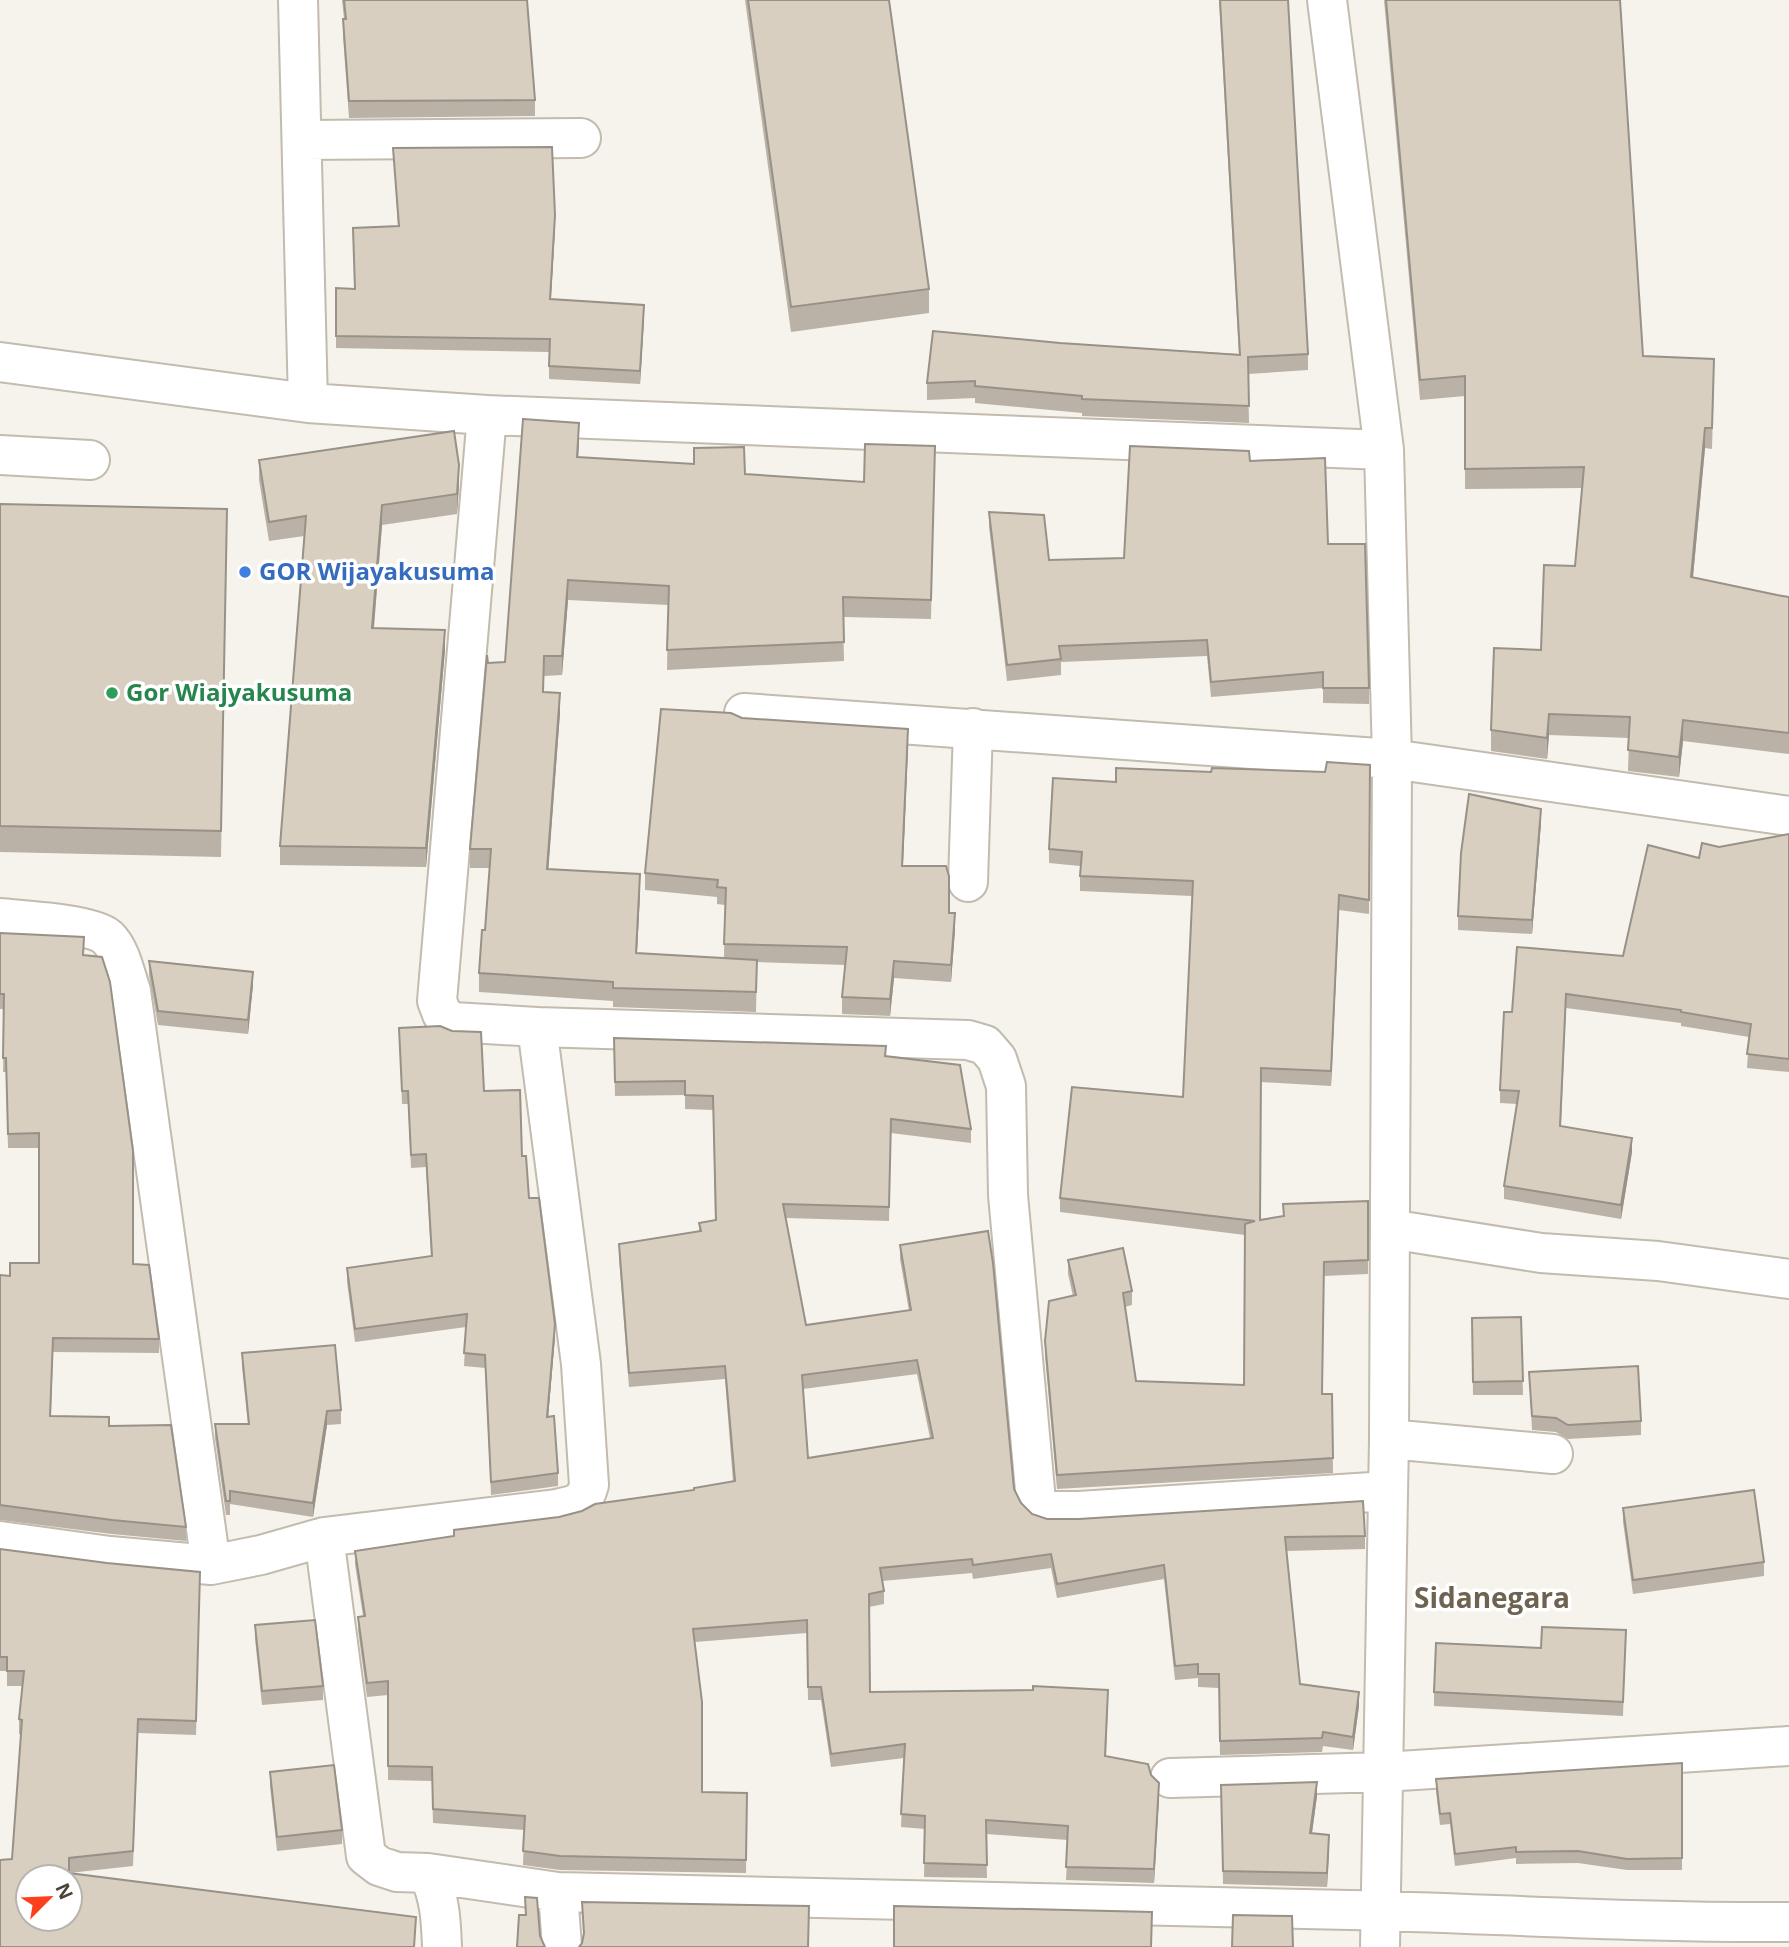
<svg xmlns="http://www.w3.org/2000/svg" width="1789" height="1947" font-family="'Open Sans',sans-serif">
<rect width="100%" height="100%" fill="#f6f3ec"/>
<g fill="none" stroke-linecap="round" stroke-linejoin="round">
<g stroke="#c2bbae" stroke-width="42">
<path id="street" d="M298 0 308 403
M1327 0 1384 450
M302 140 581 138
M0 362 308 403 487 415 1384 450 1392 759 1789 816
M0 455 90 460
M744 713 1392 759 1389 1439 1380 1947
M968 882 973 728
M0 918C22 920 92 924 107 937 121 950 125 974 131 991L211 1565
M537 1027 968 1040 985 1045 997 1059 1006 1086 1008 1195 1036 1501 1047 1511H1079L1387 1491
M1390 1229 1541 1253 1658 1261 1789 1279
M1389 1439 1553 1454
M324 1537 366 1856 379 1866 397 1872 428 1873 558 1892 562 1947
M0 1541 110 1556 211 1565 261 1555 324 1537 556 1509C574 1505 584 1505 589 1485L581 1364 537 1027 453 1022 442 1014 437 1001 487 415
M1170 1778 1384 1772 1789 1746
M428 1873C440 1897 441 1920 442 1947
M558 1892C822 1896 1086 1902 1350 1910 1496 1914 1642 1923 1789 1922"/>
</g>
<use href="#street" stroke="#fff" stroke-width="38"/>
</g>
<path fill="#bab2a6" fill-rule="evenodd" d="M342 0H527L535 100V116L349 118 343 36V19H344Z
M745 0H889L929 289V313L791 332Z
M1219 0H1288L1308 354V370L1248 374 1249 423 1082 416V413L975 403V398L927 400V383L1060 343 1239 354Z
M1384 0H1620L1643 356 1714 379 1712 449 1705 448 1693 577 1777 595 1789 597V754L1683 741 1679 777 1628 771 1629 738 1549 735 1547 759 1491 751V730L1541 650 1575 566 1582 488 1465 489V396L1420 400Z
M393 148 555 228 551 299 644 318 640 384 549 379V352L336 348V288L355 289 398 227Z
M579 442 578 458 694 464V448L745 474 864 482 935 446 931 619 843 617 844 661 667 670 668 605 568 600 562 675 544 676V692L560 713 548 869 640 893 637 953 724 958 725 905 717 904V897L645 890V873L742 718 908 747 903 866 949 913 955 930 951 982 894 978 890 1016 842 1014V997L845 965 757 962 756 1012 613 1007V1001L479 992V973L485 930 490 868H470V849L488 663 505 662Z
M259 460 459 485 457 514 382 525 374 628 445 650 426 867 280 865V846L304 536 269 541 259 480Z
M1250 461 1328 544 1369 688V704L1323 703V688L1211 697 1207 656 1061 662V675L1007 681 989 527V512L1049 560 1124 558Z
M0 504 227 509 221 857 0 852Z
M1370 765 1369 914 1339 910 1331 1086 1261 1082 1260 1220 1368 1201V1274L1324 1276 1322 1394H1332L1333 1473 1057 1489 1045 1356V1341L1073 1296 1068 1274V1260L1132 1291V1305L1125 1307 1136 1381 1244 1385 1245 1235 1060 1212V1198L1183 1097 1192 896 1080 891V866L1049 863V849L1116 782 1211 772H1325Z
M1541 823 1532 934 1458 930V916Z
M1789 834V1072L1747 1068 1749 1037 1681 1026V1023L1566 1008 1561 1126 1632 1152 1621 1219 1504 1199V1186L1517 1104 1500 1103V1090L1512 1012 1623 956 1699 858 1719 847Z
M0 933 84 955 133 1264 159 1339V1353L53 1352 51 1416 109 1426 186 1527V1541L112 1534 0 1520V1275L10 1276 39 1263V1148H8L6 1072H3L4 1009H0Z
M149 961 253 985 248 1034 158 1025 149 975Z
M399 1028 484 1091 522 1156 555 1337 548 1417 558 1473V1486L491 1495 485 1368 464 1366 466 1327 355 1342 347 1282V1268L431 1256 426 1167 411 1168 408 1104H402Z
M614 1038 886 1056 971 1129V1143L891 1133 889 1221 786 1218 806 1325 909 1311 900 1259V1245L1021 1503 1032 1514 1047 1519 1365 1536V1549L1287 1551 1300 1684 1359 1706 1353 1750 1323 1746 1322 1752 1220 1755 1219 1688 1198 1687V1678L1175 1680 1164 1579 1057 1598 1051 1568 973 1579 972 1573 882 1581 884 1591V1604L869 1607 870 1692 1108 1703 1106 1756 1151 1775 1159 1797 1154 1883 1066 1880 1068 1840 986 1834 987 1878 924 1877 925 1829 901 1827 904 1758 831 1767 821 1700H808L807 1633 695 1642 702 1792 747 1793 746 1873 560 1870 523 1865 524 1830 433 1823 432 1781 388 1780V1695L367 1697 358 1630V1617L363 1616 355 1564V1551L454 1537 559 1517 733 1482 725 1379 629 1387 619 1258V1244L699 1231V1223L715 1220 713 1110 685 1109V1095L615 1096ZM917 1374 930 1438 808 1458 803 1389Z
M1521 1317 1523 1395H1473L1472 1318Z
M242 1353 341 1410V1424L327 1425 313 1517 230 1504V1515H226L215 1438V1424H248L242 1367Z
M1529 1372 1641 1421V1435L1568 1439 1556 1432 1532 1430Z
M1623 1508 1764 1562V1576L1633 1594 1623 1522Z
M0 1549 200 1586 196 1735 138 1733 133 1866 69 1873 416 1931 0 1947 12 1859 21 1734H19V1719L22 1686H7V1671H0Z
M255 1625 323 1686V1700L262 1705 255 1639Z
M1626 1630 1623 1716 1434 1706V1692L1541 1648Z
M1682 1763V1870H1627L1578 1863 1516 1864V1858L1455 1866 1450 1824 1440 1825 1436 1791V1779Z
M270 1772 342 1830V1844L277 1851 270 1786Z
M1221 1785 1317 1796 1312 1833 1329 1849 1327 1887 1223 1884Z"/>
<path fill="#979187" d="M555 215V228L550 312V299Z
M644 305V318L640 384V371Z
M579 423V442L577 477V457Z
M1705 428V448L1691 598V577Z
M459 465V485L457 514V494Z
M382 505V525L372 648V628Z
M568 580V600L562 675V656Z
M445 630V650L426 867V848Z
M560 693V713L547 888V869Z
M1549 714V735L1547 759V738Z
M1683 720V741L1679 777V757Z
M908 729V747L902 884V866Z
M1541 809V823L1532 934V920Z
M640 874V893L636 972V953Z
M1339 895V910L1331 1086V1071Z
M955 913V930L951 982V965Z
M894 961V978L890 1016V999Z
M253 972V985L248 1034V1020Z
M1632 1138V1152L1621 1219V1205Z
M555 1324V1337L547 1430V1417Z
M327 1411V1425L313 1517V1503Z
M1359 1692V1706L1353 1750V1737Z
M1317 1782V1796L1310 1847V1833Z
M1159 1783V1797L1154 1883V1869Z
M1329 1835V1849L1327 1887V1873Z"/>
<path fill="#d8cfc1" stroke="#979187" stroke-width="2" fill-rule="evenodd" d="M344 0H527L535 100 349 101 343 19H346Z
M748 0H889L929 289 791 307Z
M1220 0H1288L1308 354 1248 357 1249 406 1082 399V396L975 386V381L927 383 933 331 1060 343 1240 355Z
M1386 0H1620L1643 356 1714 359 1712 428H1705L1691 577 1777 595 1789 597V733L1683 720 1679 757 1628 750 1630 717 1549 714 1547 738 1491 730 1494 648 1541 650 1544 565 1575 566 1584 467 1465 469V376L1420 380Z
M552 147 555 215 550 299 644 305 640 371 549 366 550 339 336 336V288L355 289 353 228 399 226 393 148Z
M523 419 579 423 577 457 694 464V448L744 447 745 474 864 482 865 444 935 446 931 600 843 597 844 642 667 650 669 586 568 580 562 656H544L543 692 560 693 547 869 640 874 636 953 757 960 756 992 613 988V982L479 973 482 930H485L491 849H470L487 655 488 663 505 662Z
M454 431 459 465 457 494 382 505 372 628 445 630 426 848 280 846 306 516 269 522 259 460Z
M1130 446 1249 451 1250 461 1325 458 1328 544H1365L1369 688H1323V672L1211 682 1207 640 1059 646 1061 659 1007 665 989 512 1044 515 1049 560 1124 558Z
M0 504 227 509 221 831 0 826Z
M661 709 731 713 742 718 908 729 902 866H946L949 876V913H955L951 965 894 961 890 999 842 997 847 947 724 944 726 888 717 887 718 880 645 873Z
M1327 762 1370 765 1369 900 1339 895 1331 1071 1261 1068 1260 1220 1284 1216 1283 1204 1368 1201V1260L1324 1262 1322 1394H1332L1333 1458 1057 1475 1045 1341 1049 1301 1076 1295 1068 1260 1123 1248 1132 1291 1123 1293 1136 1381 1244 1385 1245 1224 1255 1221 1060 1198 1072 1087 1183 1097 1193 881 1080 876 1082 852 1049 849 1053 778 1116 782V768L1211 772 1212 768 1325 772Z
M1469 794 1541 809 1532 920 1458 916 1461 853Z
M1789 834V1059L1747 1054 1751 1024 1681 1012V1010L1566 994 1560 1126 1632 1138 1621 1205 1504 1186 1519 1091 1500 1090 1504 1012H1512L1517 947 1623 956 1648 845 1699 858 1702 843 1719 847Z
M0 933 84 937 83 955 102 957 110 982 133 1151V1264L149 1265 159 1339 53 1338 50 1416 109 1417V1426L171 1425 186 1527 112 1520 0 1505V1275L10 1276V1263H39V1133L8 1134 6 1058H3L4 994H0Z
M149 961 253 972 248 1020 158 1011Z
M440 1026 452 1031 481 1032 484 1091 520 1090 522 1156H526L529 1198H539L555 1324 547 1417 554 1416 558 1473 491 1482 485 1355 464 1353 467 1314 355 1329 347 1268 432 1256 426 1154 411 1155 408 1091H402L399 1028Z
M614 1038 886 1046 885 1056 960 1065 971 1129 891 1119 889 1207 783 1204 806 1325 911 1310 900 1245 988 1231 993 1263 1014 1489 1021 1503 1032 1514 1047 1519H1079L1363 1501 1365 1536 1285 1537 1300 1684 1359 1692 1353 1737 1323 1732 1322 1738 1220 1741 1219 1674H1198V1664L1175 1666 1164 1565 1057 1584 1051 1554 973 1565 972 1559 880 1568 884 1591 869 1594 870 1692 1033 1690V1686L1108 1690 1105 1756 1148 1764 1151 1775 1159 1783 1154 1869 1066 1867 1068 1826 986 1820 987 1865 924 1863 925 1816 901 1814 905 1744 831 1754 821 1687H808L807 1620 693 1629 702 1702V1792L747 1793 746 1860 560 1856 523 1851 525 1816 433 1809 432 1767 388 1766V1681L367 1683 358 1617 365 1616 355 1551 454 1536V1530L559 1517 582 1511 595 1504 694 1490V1488L735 1481 725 1366 629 1373 619 1244 701 1231 699 1223 716 1220 713 1096 685 1095V1081L615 1082ZM917 1360 933 1438 808 1458 802 1375Z
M1521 1317 1523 1381 1473 1382 1472 1318Z
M335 1345 341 1410 327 1411 313 1503 230 1491V1501H226L215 1424H249L242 1353Z
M1638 1366 1641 1421 1568 1425 1556 1418 1532 1416 1529 1372Z
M1754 1490 1764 1562 1633 1580 1623 1508Z
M0 1549 107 1563 200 1572 196 1721 138 1719 133 1851 69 1858V1873L416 1917 414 1947H0V1860L12 1859 22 1720 19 1719 24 1671H7V1657H0ZM28 1877H70V1919H28Z
M315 1620 323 1686 262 1691 255 1625Z
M1542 1627 1626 1630 1623 1702 1434 1692 1436 1643 1541 1648Z
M1682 1763V1858L1627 1859 1578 1851 1516 1852V1847L1455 1854 1450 1813 1440 1814 1436 1779Z
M334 1765 342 1830 277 1837 270 1772Z
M1317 1782 1310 1833 1329 1835 1327 1873 1223 1871 1221 1785Z
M525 1897 537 1898 540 1936 545 1947H517L519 1915H526Z
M582 1902 809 1906 808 1947H579L582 1943 584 1933Z
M894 1906 1152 1912 1151 1947H894Z
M1233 1915 1292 1916 1293 1947H1232Z"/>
<circle fill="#3f7fe0" stroke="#fff" stroke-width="2.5" cx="245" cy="572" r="7"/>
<circle fill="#2e9e5b" stroke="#fff" stroke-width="2.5" cx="112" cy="693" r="7"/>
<g text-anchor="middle" stroke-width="7" stroke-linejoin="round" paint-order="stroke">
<g font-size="24" font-weight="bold" fill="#366cbe" stroke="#fff" text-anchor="start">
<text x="259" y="580">GOR Wijayakusuma</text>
</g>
<g font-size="24" font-weight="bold" fill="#27864d" stroke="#fff" text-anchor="start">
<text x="126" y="701">Gor Wiajyakusuma</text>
</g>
<g font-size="28" font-weight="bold" fill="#6e6250" stroke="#fff">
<text x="1492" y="1608">Sidanegara</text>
</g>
</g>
<g transform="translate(49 1898) rotate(66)"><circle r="33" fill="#ffffff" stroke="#b7b4b0" stroke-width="2"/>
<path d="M0-5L12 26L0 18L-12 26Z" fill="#fc3f1d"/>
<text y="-10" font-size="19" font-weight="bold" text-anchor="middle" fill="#4b4439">N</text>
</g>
</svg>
